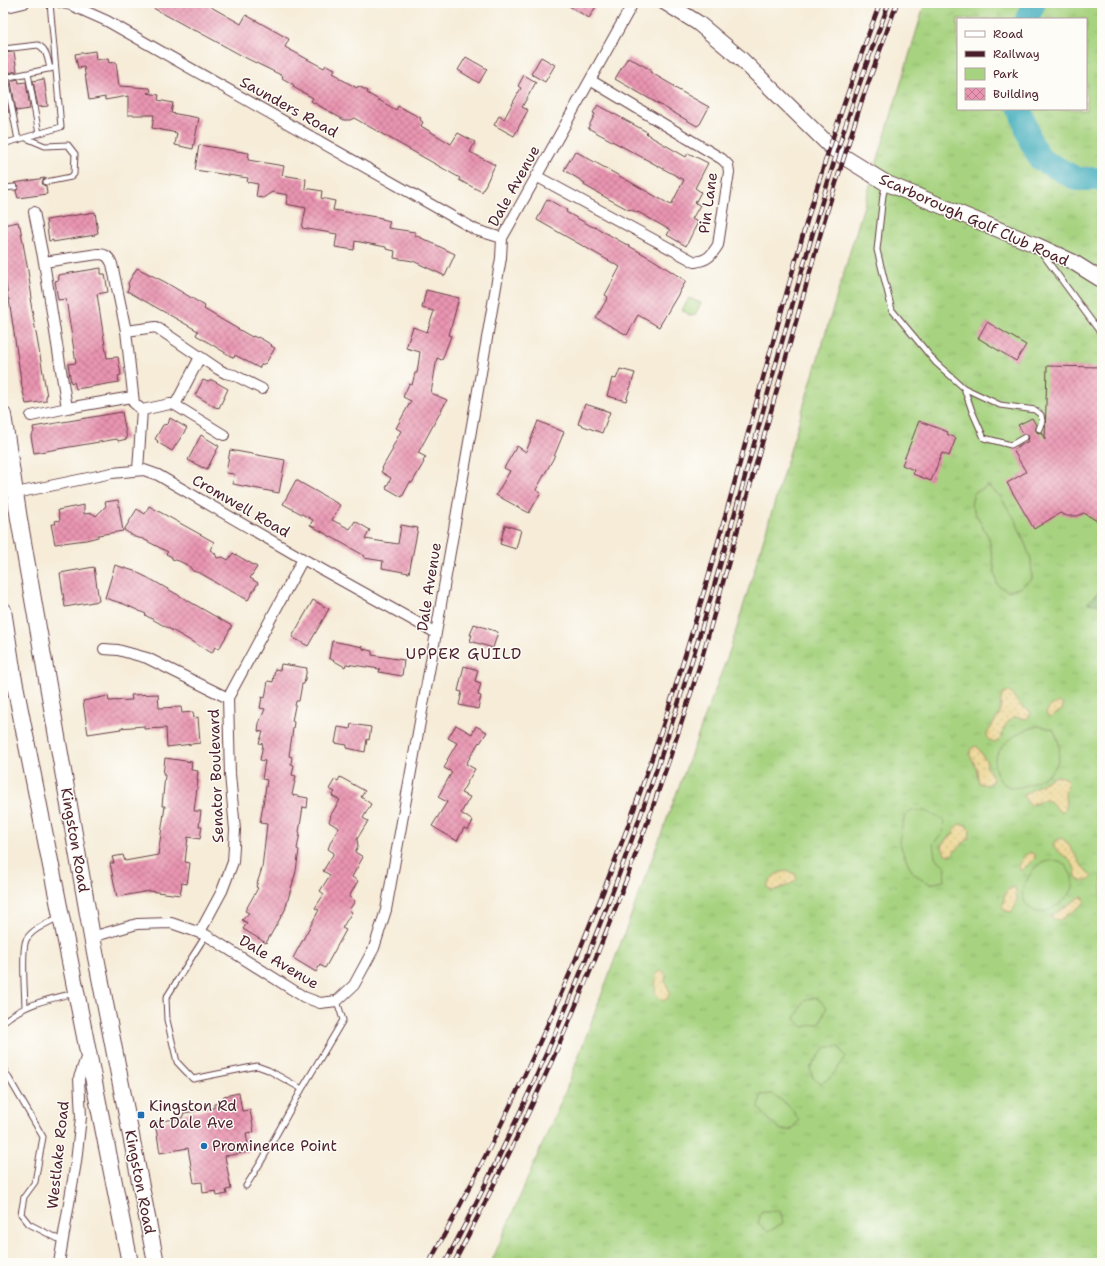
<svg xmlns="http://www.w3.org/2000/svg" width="1105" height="1266" font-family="'Shantell Sans',sans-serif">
<defs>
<pattern id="grass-tufts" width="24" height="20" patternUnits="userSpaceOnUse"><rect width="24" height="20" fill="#a7d380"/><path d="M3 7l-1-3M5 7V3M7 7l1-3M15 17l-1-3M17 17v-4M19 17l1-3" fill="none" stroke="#91b56f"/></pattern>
<pattern id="forest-firs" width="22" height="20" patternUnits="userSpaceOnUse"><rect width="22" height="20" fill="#85b56e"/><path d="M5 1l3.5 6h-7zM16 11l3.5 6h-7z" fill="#6f935b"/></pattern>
<pattern id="sand-dots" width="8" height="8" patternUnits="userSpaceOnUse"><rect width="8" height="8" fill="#eeda9e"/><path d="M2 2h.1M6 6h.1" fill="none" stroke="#cebb88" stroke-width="1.8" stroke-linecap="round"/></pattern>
<pattern id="building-cross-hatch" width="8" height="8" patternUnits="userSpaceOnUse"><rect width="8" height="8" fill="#e994b1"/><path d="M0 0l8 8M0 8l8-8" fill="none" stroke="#bf7890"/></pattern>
</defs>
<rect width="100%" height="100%" fill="#fdfcf7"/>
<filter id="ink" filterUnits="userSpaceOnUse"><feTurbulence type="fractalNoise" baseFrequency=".025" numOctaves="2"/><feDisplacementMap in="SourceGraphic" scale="8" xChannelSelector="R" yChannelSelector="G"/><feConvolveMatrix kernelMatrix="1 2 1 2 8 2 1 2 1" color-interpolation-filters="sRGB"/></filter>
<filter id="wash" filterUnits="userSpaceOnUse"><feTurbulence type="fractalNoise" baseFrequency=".012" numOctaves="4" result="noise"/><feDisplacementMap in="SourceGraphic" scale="16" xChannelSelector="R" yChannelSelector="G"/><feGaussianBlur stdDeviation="0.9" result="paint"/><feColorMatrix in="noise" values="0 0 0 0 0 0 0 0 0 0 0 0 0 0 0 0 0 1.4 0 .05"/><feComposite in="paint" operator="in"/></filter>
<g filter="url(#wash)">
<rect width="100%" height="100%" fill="#f6ecd8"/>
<path fill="url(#grass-tufts)" stroke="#787956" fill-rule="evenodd" d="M925 3H1102V1263H491L566 1090 731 647ZM958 19H1086V109H958Z"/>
<path fill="url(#forest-firs)" stroke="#686a4c" d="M1102 588V605L1087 603Z"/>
<path fill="url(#sand-dots)" stroke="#9c7c64" d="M1009 691C1014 696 1017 703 1022 707 1025 709 1028 709 1031 712L1029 717 1025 719 1015 717C1011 719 1007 722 1005 726 1001 735 1004 738 994 743L988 739 987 734 1000 713 1001 698 1003 693Z
M1059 702 1062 704 1063 709 1050 718 1046 714C1048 707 1052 705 1059 702Z
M977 746 987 762 986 766 993 777 992 782 986 785 979 783 976 767 970 755 971 748Z
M1057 776 1063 777 1067 780 1068 784 1065 793 1066 808 1062 812C1056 810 1053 802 1046 799L1031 805 1027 802 1024 795 1051 778Z
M959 824 966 825 970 830 969 838 951 855 945 854 942 847 945 840 953 835 955 829Z
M1061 838 1067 842 1082 866 1092 877 1088 881H1081L1076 877C1075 860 1066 858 1054 848V842Z
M1030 852 1035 855V859L1021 871 1019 867C1021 861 1023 856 1030 852Z
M787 871 795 874 797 879C790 886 781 888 772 891L767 887C770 877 776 873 787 871Z
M1011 888H1015C1018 897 1018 905 1011 912L1005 911 1002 907C1005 901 1003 891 1011 888Z
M1082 896 1085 901 1082 905 1060 920 1053 919 1051 916Z
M662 970 666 975 665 981 670 992 668 998 663 1001 655 994 656 975Z"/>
<path fill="#a7d380" stroke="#787956" d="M689 298 701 303 695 315 691 316 682 310Z
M988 486 1000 496 1016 521 1031 559 1032 579 1019 588 1007 591 997 584 989 538 971 505 974 493Z
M1038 726 1053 729C1057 738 1061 745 1059 755 1059 759 1056 766 1054 769 1047 777 1020 791 1010 787 1002 784 998 779 996 772 989 755 1007 740 1021 732 1026 729 1033 728 1038 726Z
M911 810 925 811 944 820 943 833 933 844 935 857 946 867 944 881 930 884 913 873 904 855 899 841 904 818Z
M1052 860 1065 864C1069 871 1074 878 1073 887 1071 897 1053 910 1043 912 1030 914 1020 900 1023 888 1023 885 1026 882 1027 880 1034 867 1038 863 1052 860Z
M816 997 827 1007 820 1023 803 1027 795 1019 804 1001Z
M826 1047H839L846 1057 831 1077 822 1083 813 1078 810 1068Z
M773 1094 790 1107 799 1120 791 1130H781L770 1121 759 1108 761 1095Z
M762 1211H780L783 1223 768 1232 758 1223Z"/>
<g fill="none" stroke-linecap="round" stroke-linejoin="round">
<path stroke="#3baaba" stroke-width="24" d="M1027 19 1034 3
M1021 109 1030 140 1040 159 1077 179H1102"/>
</g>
<g id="blocks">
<path fill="url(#building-cross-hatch)" d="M144 3H204L241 24 246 15 289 39 285 47 318 65 324 68 326 65 335 69 333 73 340 77 339 78 357 88 358 86 368 91 367 93 396 110 398 106 421 118 420 120 423 122 421 126 451 144 458 133 475 142 470 152 495 165 482 192 459 180 460 178 354 118 350 120H344L311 101 313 98 293 87 294 85 282 78 283 76 248 59 195 30V31Z
M564 3H598L589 18Z
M95 51 96 60 108 58 109 63 116 62 119 86 150 88 151 92 147 93 159 95 158 100 173 103 171 113 199 118 193 149 175 145 177 133 152 128 154 115H128V96L105 100V97L89 100 84 67 78 68 75 54Z
M14 52 17 71 3 74V53Z
M466 57 487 69 479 83 458 70Z
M541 57 555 65 545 82 531 74Z
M628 57 651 70 650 72 674 86 673 87 709 107 700 124 697 126 615 79Z
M524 75 536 82 522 107 528 110 514 136 494 125 499 116 504 119 521 88 518 86Z
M18 79 19 83 26 82 30 109 16 111 11 81Z
M44 79 48 106 38 107 33 81Z
M3 84 9 112 3 113Z
M598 105 647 132 646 133 653 138 686 157 688 153 708 163 695 188 701 192 695 203 700 205 692 219 698 222 686 246 667 235 670 230 638 212 637 213 630 209 629 210 605 197 584 185 585 183 564 170 575 151 671 205 684 180 588 128 595 114 593 113Z
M199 145 249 153 248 160 284 166 282 175 306 179 305 188 322 191 321 198 335 201 333 210 382 218V219L390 221 388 228 415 232V235L455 254 445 276 413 261 394 258 395 251 386 249V247L355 241 354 250 335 247 337 234 302 228 306 208 286 204 288 195 272 192 263 198 256 197 258 184 247 182 248 178 195 170Z
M45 178 42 182 43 185 46 186 47 194 18 198 16 191 19 186 14 183Z
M547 199 567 210 566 212 591 226 597 228 652 259 686 281 659 327 638 315 627 335 596 318 608 297 605 295 620 267 537 220Z
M95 212 98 233 94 234 95 235 53 242V240L49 241 46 220Z
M18 222 19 226H20L28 271 32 298H30L47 396 46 397V401L26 404 22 387 9 299H8L3 258V225Z
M101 268V274H105L108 292 97 294 107 358 118 357 121 375 118 376 119 382 76 389 74 382 71 383 68 364 76 363 66 299 58 300 55 281 59 280 58 275Z
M137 268 165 282 205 306 204 309 224 321 252 337 253 336 257 338 258 337 272 345 271 346 275 348 266 363 261 365 259 368 235 355 234 358 196 335 198 331 127 291 129 287 128 283Z
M426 290 459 298 449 335 451 336 442 360 437 358 431 393 447 400 418 453 426 457 423 461 424 462 412 483 410 482 402 497 386 488 391 478 381 472 383 469 382 468 393 449 392 448 401 431 396 428 411 401 403 397 409 384 412 385 415 373H417L420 352 406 348 413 327 427 332 434 311 422 308Z
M987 322 1026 345 1016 361 978 338Z
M1047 366 1102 367V524L1084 513 1077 516H1067L1060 513 1034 529 1007 483 1026 472 1013 450 1028 441 1029 437 1027 434 1023 433 1018 425 1032 418 1036 425V431L1038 433 1041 432 1045 440Z
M620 369 635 373 626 401 607 396 612 378 616 379Z
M203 380 208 382 212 380 228 389 219 408 217 407V408L195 395Z
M585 404 610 412 602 433 578 424Z
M122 412 127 439 118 441 117 439 34 453 31 436 34 432 33 427Z
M170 418 187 428 172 451 157 442 158 441 155 439 163 425 168 424Z
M538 421 564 432 553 459 536 490 541 493 529 513 496 495 510 471 504 468 517 446 526 452Z
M919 421 948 432 947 434 956 438 949 456 942 453 931 481 913 474 914 470 902 465Z
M201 435 219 446 207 469 203 467V468L188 460Z
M230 450 285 460 279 493 233 484 234 474 226 473Z
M296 480 340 505 332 520 350 529 355 521 370 530 365 539 398 544 401 525 418 528 409 573 382 568 383 561 364 558 365 556 310 525 313 520 283 504Z
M118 500 123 531 98 535V537L86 540 55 544 51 524H56L55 521 60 520 58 510 84 505V514L92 513 96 516 106 506 105 502Z
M149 506 214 542 210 550 215 553 217 558 223 557 228 560 233 553 257 567 250 578 258 583 248 600 214 582V581L200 573 193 571 189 566 179 561 172 559V557L166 554 168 552 143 539 135 537 124 530 137 509 145 514Z
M505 525 521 530 516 549 500 544Z
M115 565 134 571 152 580 232 626 219 649 215 647 212 653 145 615 146 614 124 604 105 598Z
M94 567 99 601 65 607 60 573Z
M313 600 329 609 308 646 292 637Z
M474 624 498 632 493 648 470 641 472 635H470Z
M332 641 363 647V649L372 651V655L404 660 402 676 379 672 380 669 346 664 345 667 329 658Z
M281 664 307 668 304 684H302L299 701H296L292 721 294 722 289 756 292 757 291 764 294 765 292 775 296 776 292 795 308 798 307 808 303 807 299 832 300 833 297 849 299 850 296 871 285 910 266 943 243 929 247 923 242 920 249 913 245 911 258 888 256 887 262 868 267 824 260 823 267 780 262 779 265 761 260 760 263 744 259 743 263 732 258 731 259 723 265 709 260 708 262 697 265 698 268 681 273 682 275 669 280 670Z
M464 666 478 670 475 681 481 683 478 695 481 696 478 709 459 705 462 692 458 691Z
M158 694 159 708 181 707 182 713 193 712 194 718 198 717 200 743 167 747 166 728 144 729V726L120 728 121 729 88 734 83 701 108 696 109 701 132 700 131 695Z
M351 724 371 727 369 740 367 739 365 752 347 748V745L335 743 338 727 350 729Z
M456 725 472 734 476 726 487 732 480 743 479 742 466 764 475 769 461 793 470 797 461 813 473 821 468 830 464 828 457 841 432 826 447 802 438 797 452 772 444 768 448 761 447 760 457 743 448 738Z
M165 758 192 762 191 770 198 771 197 780H198L194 811H201L199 826H202L200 839 188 837 185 862 190 863 187 884 182 883 180 895 149 891 117 897 110 863H114L112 857 123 855 125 861 158 855 165 806H162L165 775H163Z
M340 777 365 791 361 797 371 804 363 818 368 821 357 839 358 846 355 852 363 857 352 877 358 881 349 897 355 901 349 910 352 912 342 928 346 930 325 968 320 965 316 972 293 958 319 910 315 908 324 894 320 891 330 875 323 871 334 853 328 849 331 841 339 828 329 822 331 817 330 816 340 800 332 796 335 792 329 789 335 779 338 781Z
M239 1093 242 1111 250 1110 254 1132 246 1133 249 1152 225 1156 231 1189 226 1190 227 1194 217 1196 216 1191 203 1193 202 1182 194 1183 188 1148 160 1153 155 1122 182 1118 184 1113 214 1108V1104L220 1103 224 1096Z"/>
</g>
</g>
<g filter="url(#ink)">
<use href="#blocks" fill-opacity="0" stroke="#643e45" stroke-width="1"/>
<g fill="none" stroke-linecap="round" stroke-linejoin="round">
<g stroke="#643e45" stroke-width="7">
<path id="lane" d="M3 49 38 45C47 49 48 60 50 69
M28 73 39 134
M4 78 53 68
M6 78 18 140
M26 138 45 146 68 145 75 154 74 174 71 177 46 182
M3 144 61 127 50 3
M886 184 883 195 877 250 892 310 936 363 964 388 972 411 984 438 1011 445 1025 437
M3 188 15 187
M1041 252 1102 335
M964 388 1000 405 1035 410 1041 415 1042 421 1039 429
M206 935 166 998 167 1020 177 1062 193 1079 257 1066 268 1070 302 1089 343 1020 337 1001
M25 1008C25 994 21 951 26 940 32 929 48 923 59 917
M3 1022C24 1004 49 999 75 993
M3 1068 43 1137 35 1182 24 1197 21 1214 29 1224 62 1241
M246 1186 261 1162 302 1089"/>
</g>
<g stroke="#643e45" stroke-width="12">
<path id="street" d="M62 3 71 5 107 21 476 230 502 238
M3 8 24 3
M536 176 695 262C708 260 711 256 718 245L729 172 728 165 722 159 590 80
M34 212 44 262 67 408
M44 262 98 254C106 254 109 257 112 264L126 331 134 403 142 410 170 404 175 405 224 435
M126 331 156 327 218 369 225 373 234 375 262 389
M175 405 200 357
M31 416 67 408 132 397
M138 470 142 410
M16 493 112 473 144 470 158 475 303 559 436 633
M104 649 118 650 147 658 228 698
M200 932 222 891 233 862 235 830 230 774 228 698 303 559
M92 937 137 924 171 923 206 935 304 997 320 1003 337 1001 354 985 374 948 386 910 436 633 491 315 501 258 502 238 633 3
M59 1263 76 1162 81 1117 79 1078 87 1055"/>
</g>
<g stroke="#643e45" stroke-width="17">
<path id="secondary" d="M666 3 698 23 740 58 830 146 844 157 886 183 1036 245 1073 262 1102 280
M3 486 16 493"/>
</g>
<g stroke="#643e45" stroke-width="18">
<path id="primary" d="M3 415 19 519 92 937 156 1263
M3 610 13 675 130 1263"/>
</g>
<use href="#lane" stroke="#fff" stroke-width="5"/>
<use href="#street" stroke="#fff" stroke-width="10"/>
<use href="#secondary" stroke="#fff" stroke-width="15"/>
<use href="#primary" stroke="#fff" stroke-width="16"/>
<g stroke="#4a1f2b" stroke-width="4.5">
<path id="rail" d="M429 1263C527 1086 607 899 669 707 721 544 761 378 809 214 830 143 854 73 880 3
M445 1263C547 1071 628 868 692 660 743 495 783 327 834 162 850 108 869 56 889 3
M454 1263C556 1069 637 870 701 661L825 218 862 100 897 3"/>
</g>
<use href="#rail" stroke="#fdfcf7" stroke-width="3" stroke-dasharray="9" stroke-linecap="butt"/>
</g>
</g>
<g fill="#1f6fb2" stroke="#fdfcf7" stroke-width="1.5">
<rect x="137" y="1111" width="8" height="8" rx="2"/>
<circle cx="204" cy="1146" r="4"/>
</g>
<g text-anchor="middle" stroke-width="3" stroke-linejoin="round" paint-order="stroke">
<g font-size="15" fill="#4a1f2b" stroke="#fdfcf7">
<text transform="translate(289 107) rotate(29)" y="5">Saunders Road</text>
<text transform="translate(514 186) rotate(-61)" y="5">Dale Avenue</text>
<text transform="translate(708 203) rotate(-82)" y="5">Pin Lane</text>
<text transform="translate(974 220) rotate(24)" y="5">Scarborough Golf Club Road</text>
<text transform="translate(241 506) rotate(30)" y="5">Cromwell Road</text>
<text transform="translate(429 587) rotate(-81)" y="5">Dale Avenue</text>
<text transform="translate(216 776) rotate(-92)" y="5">Senator Boulevard</text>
<text transform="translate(75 840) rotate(80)" y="5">Kingston Road</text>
<text transform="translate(279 962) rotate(31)" y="5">Dale Avenue</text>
<text transform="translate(58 1155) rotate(-84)" y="5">Westlake Road</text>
<text transform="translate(140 1182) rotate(79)" y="5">Kingston Road</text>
</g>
<g font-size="15" fill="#4a1f2b" stroke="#fdfcf7" text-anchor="start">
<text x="149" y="1111">Kingston Rd<tspan x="149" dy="17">at Dale Ave</tspan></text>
<text x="212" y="1151">Prominence Point</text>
</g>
<g font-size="16" letter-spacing="1" fill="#4a1f2b" stroke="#fdfcf7">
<text x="464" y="659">UPPER GUILD</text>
</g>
</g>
<rect width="1105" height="1266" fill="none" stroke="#fdfcf7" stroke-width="16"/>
<rect x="957" y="18" width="130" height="92" fill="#fdfcf7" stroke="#b5a4a5"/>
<rect x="965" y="31" width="20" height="6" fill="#ffffff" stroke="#b5a4a5"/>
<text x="993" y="38" font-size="12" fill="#4a1f2b">Road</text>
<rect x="965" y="51" width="20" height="6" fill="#4a1f2b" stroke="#b5a4a5"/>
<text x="993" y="58" font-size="12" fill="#4a1f2b">Railway</text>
<rect x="965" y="68" width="20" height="12" fill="#a7d380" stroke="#b5a4a5"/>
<text x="993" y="78" font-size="12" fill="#4a1f2b">Park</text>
<rect x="965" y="88" width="20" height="12" fill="url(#building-cross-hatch)" stroke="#b5a4a5"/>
<text x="993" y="98" font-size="12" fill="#4a1f2b">Building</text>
</svg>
